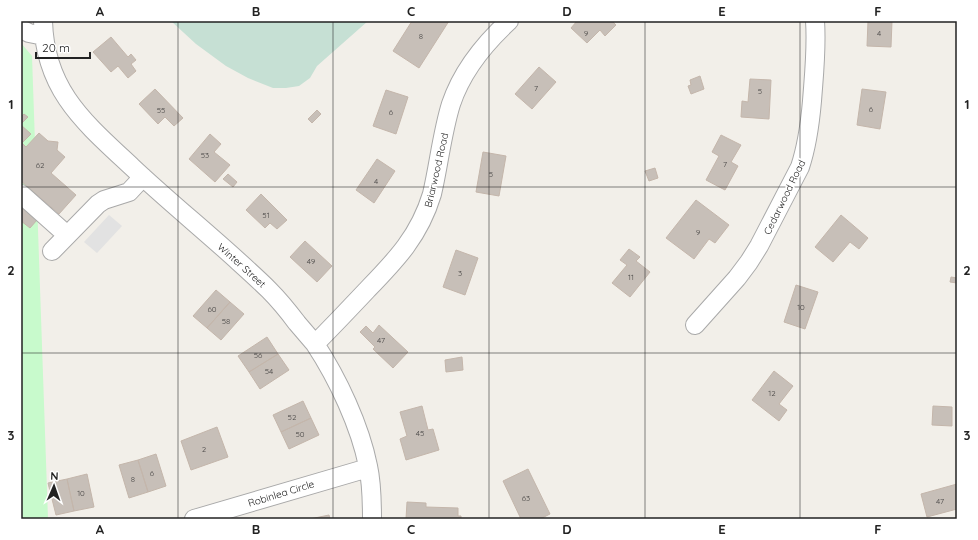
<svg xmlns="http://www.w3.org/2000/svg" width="978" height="540" font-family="Quicksand,sans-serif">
<rect width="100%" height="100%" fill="#f2efe9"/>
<path fill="#c6e0d4" d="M171 21H368L317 66 310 78 299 86 286 88H273L248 78 226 66 196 44Z"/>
<path fill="#c8facc" d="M21 43 32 56 48 519H21Z"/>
<path fill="#e2e2e2" d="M109 215 122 226 97 253 84 242Z"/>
<path fill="#c7bfb8" stroke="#c4b6ab" d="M412 21H449L419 68 393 51Z
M577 21H612L616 25 605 36 600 30 587 43 571 28Z
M868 21H892L891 47 867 46Z
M111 37 128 57 131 54 136 60 131 64 136 71 128 78 118 66 111 72 93 52Z
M539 67 556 82 532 109 515 94Z
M700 76 704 89 691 94 688 86 691 85 690 80Z
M750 79 771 80 769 119 741 117 742 101 748 102Z
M155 89 183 118 174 126 165 117 158 124 139 104Z
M862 89 886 92 880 129 857 125Z
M386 90 408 97 396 134 373 126Z
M317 110 321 114 312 123 308 119Z
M24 114 28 117 21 124V117Z
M21 125 31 134 22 143 26 147 39 133 48 141 58 142 57 150 65 157 51 173 76 195 59 214 21 181Z
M210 134 221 144 214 152 230 165 215 182 189 159Z
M721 135 741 145 731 162 738 166 725 190 706 180 719 156 712 152Z
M483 152 506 156 499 196 476 192Z
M377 159 395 171 374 203 356 190Z
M655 168 658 178 649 181 645 171Z
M228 174 237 182 233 187 223 179Z
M261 194 287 220 277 229 270 223 265 228 246 210Z
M696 200 729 225 715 243 709 239 694 259 666 238Z
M22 208 37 220 30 228 21 221Z
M841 215 868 238 859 249 850 242 833 262 815 247Z
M305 241 332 266 317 282 290 257Z
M629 249 640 257 636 261 650 272 630 297 612 283 627 265 620 260Z
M456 250 478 258 465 295 443 287Z
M951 277 957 278V283L950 282Z
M796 285 818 292 805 329 784 322Z
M216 290 230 302 207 328 193 316Z
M230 302 244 314 221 340 207 328Z
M379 325 408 352 393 368 373 349 375 347 360 332 366 326 373 333Z
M267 337 278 354 249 372 238 356Z
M278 354 289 370 260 389 249 372Z
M462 357 463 370 446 372 445 360Z
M774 371 793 386 779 404 787 410 779 421 752 400Z
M303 401 311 418 281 432 273 415Z
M422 406 428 430 433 429 439 450 406 460 400 439 407 436 400 412Z
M933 406 952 407V426L932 425Z
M311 418 319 435 289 449 281 432Z
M217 427 228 457 191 470 181 441Z
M156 454 166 486 148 492 138 460Z
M138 460 148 492 129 498 119 465Z
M528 469 550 514 540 519H521L503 481Z
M87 474 94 507 74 511 67 479Z
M67 479 74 511 56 515 48 483Z
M957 484V509L927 517 921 494Z
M407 502 426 503V507L458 508V516H461V519H406Z
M329 515 330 519H310Z"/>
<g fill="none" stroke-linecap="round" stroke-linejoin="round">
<g stroke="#a9a9a9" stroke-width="20">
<path id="minor" d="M43 21C45 91 85 123 132 167 167 200 204 230 239 262 249 271 259 280 269 290 279 300 288 311 297 323 303 330 309 337 315 344 338 379 360 426 368 466 372 484 372 502 372 519
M21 29 29 33 44 36
M21 194 67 235
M52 251 98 204 104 200 129 192 143 177
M695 325 737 278 749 262 759 246 800 167C807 146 810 124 812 101 814 74 817 48 815 21
M315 344C332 327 349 309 366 291 395 261 419 237 432 194 439 164 442 133 451 104 462 71 484 44 509 21
M194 519 368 468"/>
</g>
<use href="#minor" stroke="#fff" stroke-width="18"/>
</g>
<path fill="none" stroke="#222" stroke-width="1" stroke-opacity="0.55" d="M178 21V519M333 21V519M489 21V519M645 21V519M800 21V519M21 187H957M21 353H957"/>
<g text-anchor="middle" stroke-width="3.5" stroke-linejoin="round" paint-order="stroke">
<g font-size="8" fill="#4b4948">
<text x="586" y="36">9</text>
<text x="879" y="36">4</text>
<text x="421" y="39">8</text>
<text x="536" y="91">7</text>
<text x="760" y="94">5</text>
<text x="871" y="112">6</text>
<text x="161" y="113">55</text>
<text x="391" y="115">6</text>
<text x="205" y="158">53</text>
<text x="725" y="167">7</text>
<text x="40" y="168">62</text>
<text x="491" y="177">5</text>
<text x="376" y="184">4</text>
<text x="266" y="218">51</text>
<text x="698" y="235">9</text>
<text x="311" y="264">49</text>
<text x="460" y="276">3</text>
<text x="631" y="280">11</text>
<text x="801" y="310">10</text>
<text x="212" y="312">60</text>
<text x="226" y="324">58</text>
<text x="381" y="343">47</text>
<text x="258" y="358">56</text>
<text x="269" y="374">54</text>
<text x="772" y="396">12</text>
<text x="292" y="420">52</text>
<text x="420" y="436">45</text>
<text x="300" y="437">50</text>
<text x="204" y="452">2</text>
<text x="152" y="476">6</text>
<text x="133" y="482">8</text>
<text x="81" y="496">10</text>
<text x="526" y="501">63</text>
<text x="940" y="504">47</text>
</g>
<g font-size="10" fill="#222" stroke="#fff">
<text transform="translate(436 170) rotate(-77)" y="4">Briarwood Road</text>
<text transform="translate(784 197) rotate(-64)" y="4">Cedarwood Road</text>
<text transform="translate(242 265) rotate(42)" y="4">Winter Street</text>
<text transform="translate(281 493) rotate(-17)" y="4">Robinlea Circle</text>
</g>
</g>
<rect width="978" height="540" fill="none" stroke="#ffffff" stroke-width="44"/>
<g transform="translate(54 486) rotate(2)" stroke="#ffffff" stroke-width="3" paint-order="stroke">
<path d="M0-3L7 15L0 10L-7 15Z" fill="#222222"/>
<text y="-6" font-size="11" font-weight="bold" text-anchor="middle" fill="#222222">N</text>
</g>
<path d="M36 52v6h54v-6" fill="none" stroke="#222222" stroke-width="2"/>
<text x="42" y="52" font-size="12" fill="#222222" stroke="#ffffff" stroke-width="3" paint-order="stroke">20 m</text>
<rect x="22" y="22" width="934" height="496" fill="none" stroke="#222" stroke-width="1.5"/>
<g font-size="13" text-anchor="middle" font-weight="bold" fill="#222">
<text x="100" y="16">A</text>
<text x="256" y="16">B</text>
<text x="411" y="16">C</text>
<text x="567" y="16">D</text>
<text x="722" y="16">E</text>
<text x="878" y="16">F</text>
<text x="11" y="109">1</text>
<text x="967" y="109">1</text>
<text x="11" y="275">2</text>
<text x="967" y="275">2</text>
<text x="11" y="440">3</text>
<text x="967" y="440">3</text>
<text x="100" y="534">A</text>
<text x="256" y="534">B</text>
<text x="411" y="534">C</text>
<text x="567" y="534">D</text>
<text x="722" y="534">E</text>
<text x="878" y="534">F</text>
</g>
</svg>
